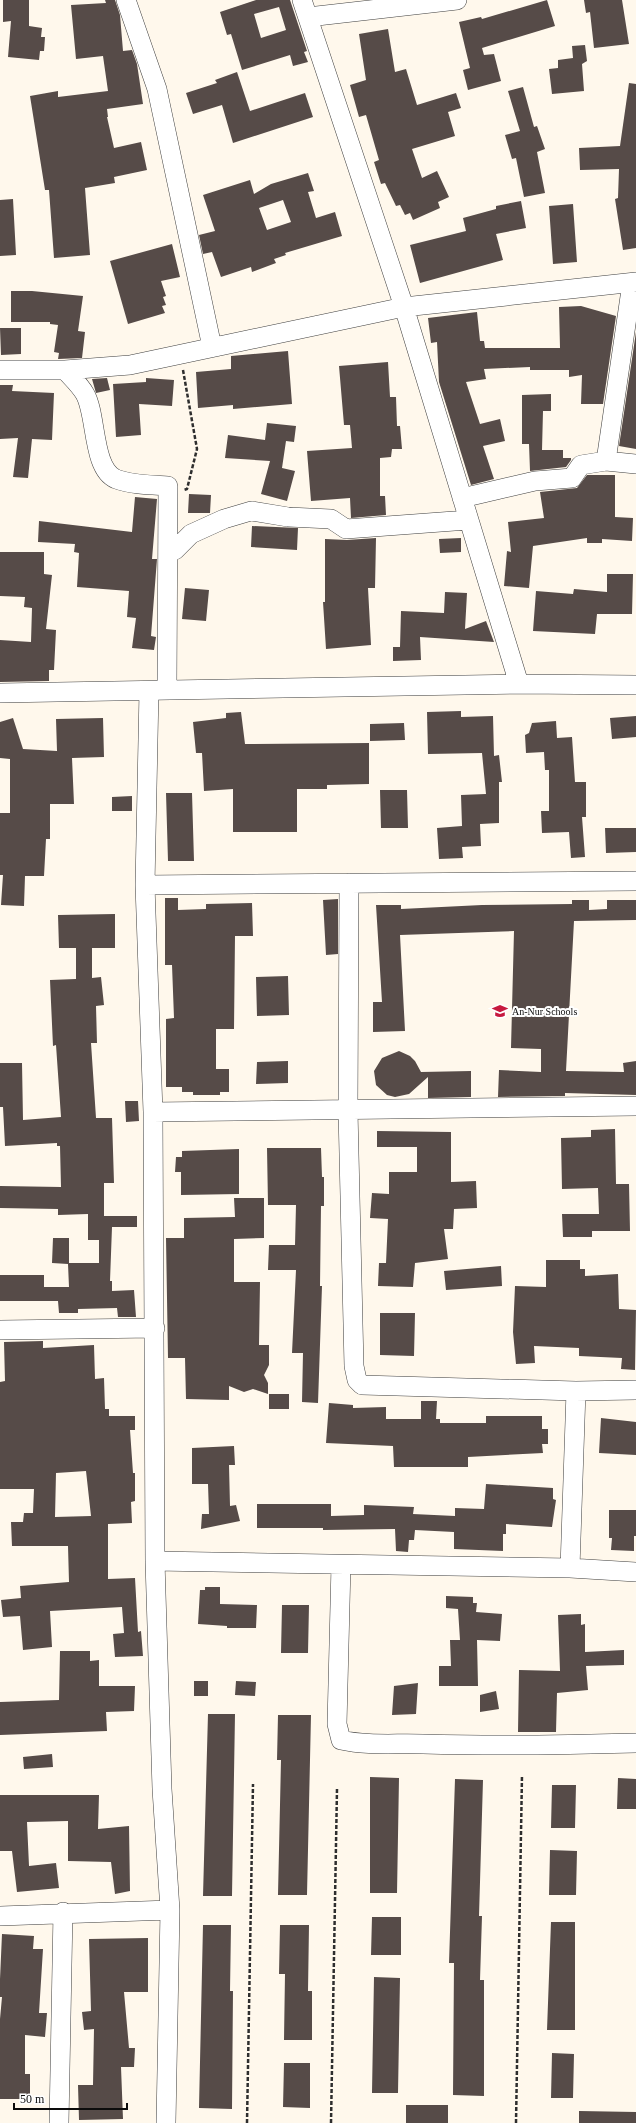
<svg xmlns="http://www.w3.org/2000/svg" width="636" height="2123" font-family="'Times New Roman',serif">
<rect width="100%" height="100%" fill="#fff8ec"/>
<path fill="#564b48" fill-rule="evenodd" d="M3 0H29V26L42 28 41 37H45L44 51H40L39 60 8 57 11 21 3 22Z
M105 0H115L120 15 123 51 132 50 137 64 143 104 107 109 108 117H107L114 148 141 142 147 170 114 177 115 183 85 188 90 255 54 258 49 190H45L30 96 58 91V97L108 91 103 56 76 59 71 5 106 3Z
M256 0H290L307 51 304 52 308 62 293 66 290 55 242 70 231 34 227 35 220 12ZM279 7 286 30 261 38 254 14Z
M547 0 555 26 482 48 484 55 494 54 501 81 468 90 463 70 470 68 459 22 481 17 482 19Z
M584 0H622L629 44 594 48 590 12 586 13Z
M388 29 395 72 406 69 417 105 456 93 461 108 448 112 455 136 412 149 422 178 437 171 449 197 438 202 440 208 413 220 410 213 405 215 400 205 396 206 385 183 381 184 374 162 379 160 366 115 359 117 350 85 366 80 359 34Z
M585 45 587 61 582 64 584 91 552 94 549 69 558 68V60L573 58 572 46Z
M237 72 250 111 305 93 313 117 233 143 222 105 193 114 186 93 217 83 215 80Z
M629 83 636 84V248L623 250 615 199 618 198 619 169 580 170 579 148 620 146Z
M523 87 534 127 537 126 545 149 537 152 545 193 524 197 516 158 512 159 505 135 520 131 508 91Z
M308 173 314 191 308 192 316 218 335 212 342 236 285 253 286 255 274 259 276 263 252 272 251 267 221 277 212 252 203 254 199 235 215 231 203 195 250 180 254 194 271 184ZM283 200 291 222 267 230 259 208Z
M13 199 16 255 0 256V200Z
M521 201 526 228 496 234 503 260 420 283 410 245 466 231 463 218 496 209V206Z
M573 204 577 262 553 264 549 206Z
M172 244 180 277 161 281 166 296 163 297 166 305 162 306 165 313 128 324 110 261Z
M11 291H32L83 296 78 331 85 332 82 358 58 359 59 353 54 352 58 325 50 324V322H11Z
M581 306 616 316 603 404H581L582 375 569 377V370H530V367L484 369 486 379 466 382 480 424 500 419 505 441 483 446 494 479 471 485 439 382 437 342 431 343 428 318 477 312 480 341H484L485 348H560L559 307Z
M0 328H21V354L1 355Z
M636 332V449L619 446Z
M288 351 292 404 233 409V405L198 408 196 372 231 369V356Z
M388 362 390 397H396L397 426H400L402 449H392L391 457 380 458V496H385L386 515 351 518 350 498 311 501 307 451 352 448 350 425H344L339 366Z
M107 378 110 390 96 393 92 379Z
M146 378 174 380 172 406 139 404 141 435 116 437 113 384 146 382Z
M0 385H13L12 391 54 393 52 440 32 439 28 478 13 477 18 438 0 439Z
M551 394V411H543L542 450H563V458H571V460L566 467 530 471 529 444H522V395Z
M267 423 296 426 294 442 286 441 282 468 295 471 287 501 261 494 270 461 225 458 228 435 265 440Z
M587 475H615V517L633 518 632 541 602 539V543H587V538L533 546 529 588 504 586 507 551 511 552 508 522 544 518 540 492 577 488Z
M189 494 211 495 210 513H188Z
M135 497 157 499 152 559H157L151 636 156 637 154 650 132 648 136 618 127 617 129 591 77 587 79 553 74 552 75 544 38 542 39 521 132 532Z
M252 526 298 528 297 550 251 547Z
M376 538 375 588H368L371 645 326 649 323 602H325V539L347 540Z
M461 538V552L440 553 439 539Z
M0 552H44V574L52 575 46 629 56 630 54 670H49V681L0 682V640L31 642 32 608 24 607 25 597 0 596Z
M607 574H633L632 614H597L595 634 533 631 536 591 573 594 574 589 607 592Z
M185 588 209 590 206 621 182 619Z
M445 592 467 593 465 629 486 621 494 642 420 637 421 660 393 661V647H400L401 611 444 613Z
M461 711V717L493 716 494 756 499 755 502 782H499V823L480 824 481 846 462 847 463 858 439 859 437 828 462 826 461 795 486 794 482 753 428 754 427 712Z
M241 712 245 744 369 743V784L327 785V789H297V832H233V789L204 791 202 753H196L193 722 226 718V713Z
M636 716V737L612 739 610 718Z
M13 718 23 749 57 751 56 719 103 718 104 757 72 758 74 804H50V839H46L44 876H25L24 906 1 905 3 875H0V813H10V759L0 758V722Z
M556 721 557 738 572 737 575 782H586V817H582L585 857 571 858 569 832 542 833 541 811H549V770H545L544 752 526 753 525 735 529 733 532 723Z
M404 723 405 740 370 741V724Z
M380 790H407L408 828H381Z
M166 793H192L194 861H168Z
M132 796V811H112V797Z
M605 828H636V852L606 853Z
M165 898H178V910L206 909V904L252 903 253 936H235L234 1029H216V1069H229V1092H220V1095H193V1092H182V1087H166V1019L174 1018 172 965H165Z
M338 899V954L326 955 323 900Z
M572 900H589V910L607 909V900H636V920L574 921 566 1071 624 1072 623 1063 636 1061V1095L565 1093V1096L498 1097 499 1070 541 1072V1049L511 1048 514 931 400 935 405 1031 373 1032V1002H382L376 905H401V909L482 905 572 904Z
M115 914V948H92V978L101 977 104 1005 96 1006 97 1043H91L96 1118H112L114 1183H104V1216H137V1227H112L110 1281H112V1291L134 1290 136 1317H118L117 1308 78 1309V1313H59L58 1301H0V1275H44V1287H69L68 1264 52 1263 53 1238H69V1263H99V1240H88V1214L58 1215V1209L0 1208V1186L61 1187 60 1146H57V1143L5 1146 3 1107H0V1063H22L23 1120 61 1117 56 1045 53 1046 50 980 76 979V948H59L58 915Z
M288 976 289 1015 257 1016 256 977Z
M399 1051 410 1056 415 1061 421 1072 471 1071V1097L428 1098V1077L409 1094 395 1097 387 1095 376 1085 374 1071 382 1058Z
M288 1061V1083L256 1084 257 1062Z
M125 1101H138L139 1121 126 1122Z
M615 1129 616 1184H629L630 1231H592V1237H563L562 1214H599L598 1188 562 1189 561 1138 591 1137V1130Z
M377 1131 451 1132V1182L476 1181 477 1208 454 1209 453 1229H444L448 1259 415 1263 413 1287 378 1286 379 1263H386L388 1219 370 1218 372 1193 389 1194V1172H417V1147H377Z
M267 1148H321L322 1177H324V1206H321L320 1286H322L318 1403 302 1402 303 1353H292L296 1270H268L269 1245H295L296 1205H268Z
M239 1149V1194L181 1195V1172H175L176 1157H182V1151Z
M234 1198H264V1238L234 1239V1282H260L259 1345H269V1365L264 1375 268 1383V1394L253 1389 244 1392 229 1386V1400L186 1399 185 1358H168L166 1238H184V1218L235 1217Z
M546 1260H580V1269H585V1276L618 1274 619 1309 636 1310 635 1370 621 1369 622 1358 579 1356V1348L534 1346 535 1363 516 1364 513 1332 515 1286 546 1287Z
M501 1266 502 1286 446 1290 444 1271Z
M380 1313H415L414 1356 380 1355Z
M43 1341V1348L94 1345 95 1379 104 1378 105 1409H109V1416H135V1430H130L133 1473H135V1501L131 1502 132 1523 108 1524V1579L135 1578 138 1632 141 1631 143 1656 115 1657 113 1634 124 1633 122 1607 50 1611 52 1647 23 1650 20 1616 3 1617 1 1600 21 1598 20 1586 69 1582 68 1546H12L11 1522H23L24 1513H33L34 1489H0V1382L5 1381 4 1342ZM86 1471 91 1516 55 1517 56 1473Z
M269 1394H289V1409H269Z
M421 1401H437L436 1419H440V1423H486V1416H542V1429H548V1444H542L543 1453 468 1457V1467H394L393 1446 326 1443 329 1403 353 1405V1408L386 1407V1419H421Z
M601 1418 636 1422V1455L599 1453Z
M234 1446 235 1465H229L230 1506 236 1505 240 1521 201 1529 202 1514H209L208 1484H192V1448Z
M486 1484 553 1488V1499L556 1500 552 1527 506 1524V1534H503V1551L454 1549V1532L415 1530 414 1540H409L408 1552 396 1551 395 1529 323 1530V1528H257V1504H331V1516L364 1515V1505L414 1507 413 1514 455 1516V1508L484 1509Z
M609 1510H636V1536H634V1551L611 1550 612 1538H609Z
M205 1587H220V1604L257 1605 256 1628H227V1626L198 1624 200 1590H205Z
M446 1596 473 1597V1603H477L476 1612 502 1614 500 1641 477 1640 478 1686H439V1666H451L450 1640H460L458 1609 446 1608Z
M282 1605H309L308 1653H281Z
M581 1614V1625L585 1624V1652L624 1650V1665L586 1666 588 1690 557 1693 556 1732H518L519 1670 560 1671 558 1615Z
M60 1651H90V1661L99 1660V1686H135L134 1711 106 1712 107 1731 0 1735V1702L59 1700Z
M194 1681H208V1696H194Z
M236 1681 256 1682 255 1696 235 1695Z
M418 1683 416 1714 392 1715 394 1686Z
M496 1691 499 1709 480 1712V1695Z
M208 1714H235L232 1896H203Z
M278 1715H311L307 1895H278L281 1760H277Z
M52 1754 53 1767 24 1769 23 1757Z
M370 1777 399 1778 397 1893H370Z
M618 1778 636 1779V1809H617Z
M455 1779 483 1780 479 1916H482L480 1980H484V2096L453 2095 454 1963H449Z
M552 1785H576L575 1828H551Z
M0 1795H99L98 1829 129 1826 130 1891 115 1894 111 1862 68 1861V1821L27 1822 29 1866 56 1863 59 1888 17 1892 12 1851H0Z
M550 1850 577 1851 576 1895H549Z
M372 1917H401V1955H371Z
M551 1922H575V2030H547Z
M203 1925H231L230 1991H233L232 2109 199 2108Z
M280 1925H309L308 1991H312V2040H284L285 1974H279Z
M2 1934 34 1936 33 1949H43L39 2013H47L45 2037 25 2035V2074H30V2099H0V2019L2 1997H0V1979Z
M148 1938V1992H124L129 2048H135L134 2067H121L123 2119 79 2120 78 2085H93L94 2029 84 2030 82 2012 91 2011 89 1939Z
M374 1977 400 1978 398 2093H372Z
M552 2053 574 2054 573 2098H551Z
M284 2063H310V2108L283 2107Z
M406 2105H448V2123H406Z
M579 2111 636 2112V2123H579Z"/>
<g fill="none" stroke-linecap="round" stroke-linejoin="round">
<g stroke="#3f3f3f" stroke-width="20">
<path id="minor" d="M126 0 157 89 212 347
M302 0 404 307 519 684
M308 17 457 0
M0 370H65L130 365 404 307 636 282
M65 370C72 378 80 385 85 394 97 415 92 469 116 479 132 485 151 485 168 486L167 690
M606 461 632 283
M462 498 535 481 572 478 581 465 606 461 636 464
M168 552 175 550 191 534 224 519 251 511 288 517 331 519 346 529 468 520
M149 691 145 885 153 1112 155 1561 162 1789 170 1910 166 2123
M0 693 519 684 636 685
M349 883 348 1111 354 1366 357 1380 362 1385 576 1391 636 1390
M145 885 636 881
M153 1112 636 1106
M0 1330 155 1328
M155 1561 570 1568 636 1572
M341 1565 337 1724 341 1740C368 1746 395 1743 423 1744 494 1746 565 1745 636 1743
M570 1568 576 1391
M0 1916 170 1910
M59 2123 63 1912"/>
</g>
<path stroke="#2e2e2e" stroke-width="2.5" stroke-dasharray="4 2" stroke-linecap="butt" d="M183 370 197 449 187 489 184 490
M247 2123 253 1784
M331 2123 337 1789
M516 2123 522 1775"/>
<use href="#minor" stroke="#fff" stroke-width="19"/>
</g>
<defs>
<g id="school-bare" transform="scale(1.2)"><path d="M0-5L7-2L0 1L-7-2ZM-4 1L0 2.5L4 1V4Q0 6-4 4Z" fill="#c7193f" stroke="#fff" stroke-width="2.5" paint-order="stroke"/></g>
</defs>
<g fill-rule="evenodd">
<use href="#school-bare" x="500" y="1011"/>
</g>
<g text-anchor="middle" stroke-width="4" stroke-linejoin="round" paint-order="stroke">
<g font-size="10" fill="#0c0c0c" stroke="#fff" text-anchor="start">
<text x="512" y="1015">An-Nur Schools</text>
</g>
</g>
<path d="M14 2103v6h113v-6" fill="none" stroke="#0c0c0c" stroke-width="2"/>
<text x="20" y="2103" font-size="12" fill="#0c0c0c" stroke="#ffffff" stroke-width="3" paint-order="stroke">50 m</text>
</svg>
